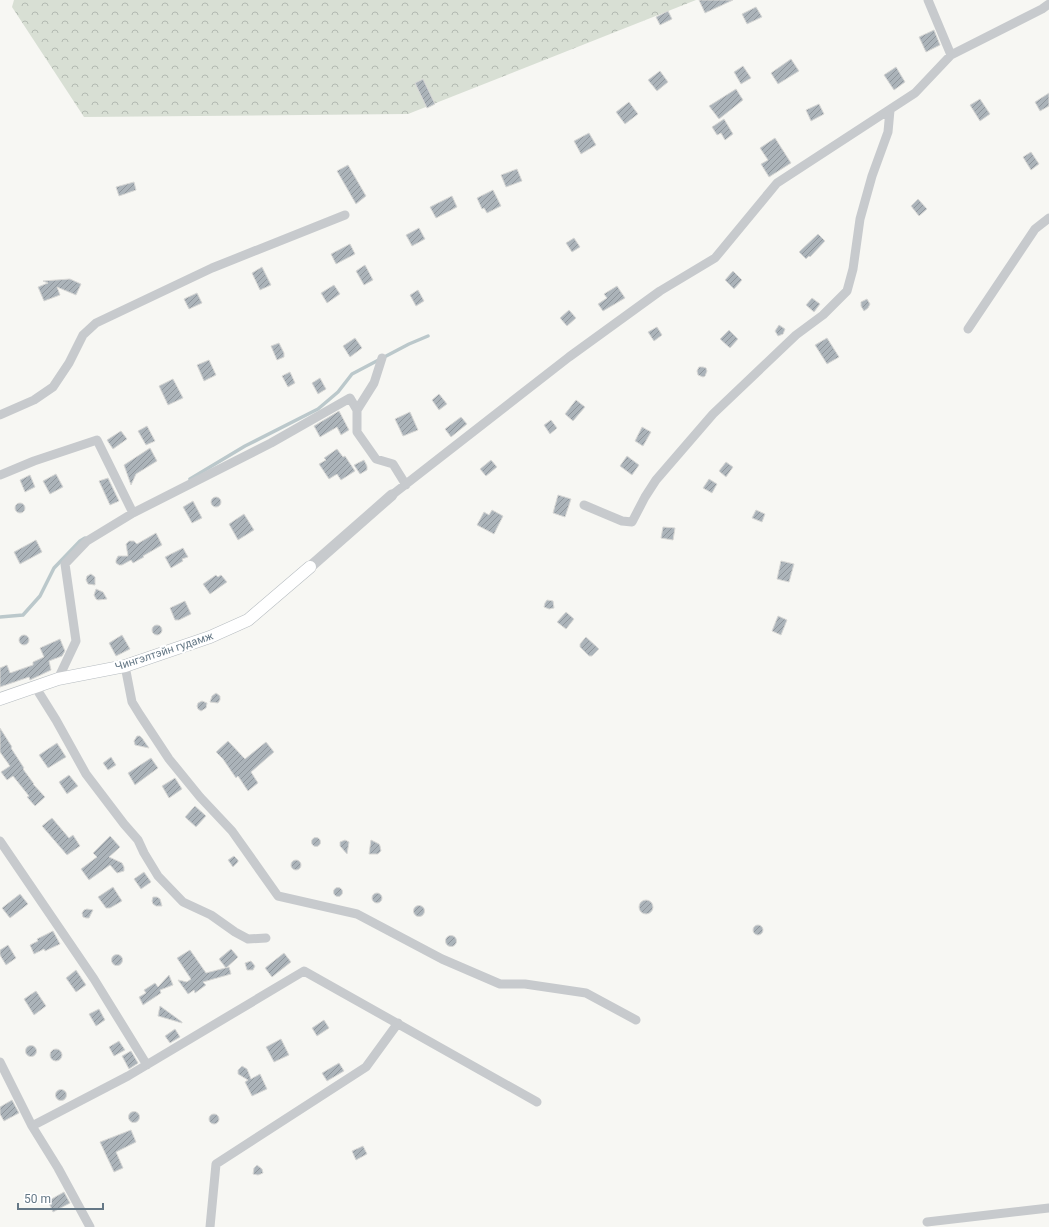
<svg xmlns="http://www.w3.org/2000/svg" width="1049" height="1227" font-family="Roboto,sans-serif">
<defs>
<pattern id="forest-crowns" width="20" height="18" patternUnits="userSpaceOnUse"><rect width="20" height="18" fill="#d8dfd4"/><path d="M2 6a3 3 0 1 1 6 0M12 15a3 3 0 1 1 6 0" fill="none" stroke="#b3bab2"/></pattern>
<pattern id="building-hatch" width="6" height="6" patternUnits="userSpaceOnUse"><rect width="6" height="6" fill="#abb3b9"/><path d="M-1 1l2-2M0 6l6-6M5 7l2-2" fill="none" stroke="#8f969c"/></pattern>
</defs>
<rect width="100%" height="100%" fill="#f7f7f3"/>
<path fill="url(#forest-crowns)" d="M14 0H696L408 114 84 117 12 7Z"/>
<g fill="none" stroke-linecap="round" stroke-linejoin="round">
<path stroke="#bbc8cb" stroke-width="3.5" d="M190 479 245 446 318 409 338 392 352 374 409 344 428 336
M0 617 23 615 40 596 54 568 80 541 85 538"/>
</g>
<path fill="url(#building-hatch)" stroke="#d8d8d6" d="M699 0H733L705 13Z
M756 7 762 17 747 24 742 14Z
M668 11 672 19 660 25 656 17Z
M934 30 940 45 926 52 919 37Z
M791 59 799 71 778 84 771 73Z
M743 66 751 78 741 84 734 72Z
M896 67 905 82 894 90 884 75Z
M660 71 668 82 657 91 648 80Z
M423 79 435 104 427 108 415 83Z
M736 89 743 100 719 119 709 106Z
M1049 93V106L1040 111 1035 102Z
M980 99 990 114 980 121 970 105Z
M629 102 638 114 625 124 616 112Z
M819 104 824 114 811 121 806 110Z
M724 119 733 134 725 140 721 133 717 135 712 127Z
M589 133 596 145 581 154 574 141Z
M775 138 791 163 769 177 761 164 768 160 760 148Z
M1031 152 1039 164 1031 170 1023 157Z
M348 165 366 196 356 204 337 171Z
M517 169 522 181 506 187 501 175Z
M134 182 136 190 119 196 116 187Z
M493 190 501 206 487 213 484 208 482 209 477 198Z
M452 196 457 207 436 218 430 207Z
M918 199 927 209 919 216 911 206Z
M419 228 425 239 412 246 406 235Z
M818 234 825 241 810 257 809 256 806 259 799 252Z
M574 238 580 247 572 252 566 243Z
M350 244 355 254 336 264 331 254Z
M365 265 373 280 364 285 356 271Z
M262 267 271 285 260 290 252 273Z
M733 271 742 280 734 289 725 280Z
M70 279 81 284 76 295 57 287 60 295 44 301 38 287 48 283 43 281Z
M334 285 340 294 327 303 321 293Z
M617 286 625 298 603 311 598 304 607 298 604 294Z
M418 290 424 301 416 306 410 295Z
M197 293 202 303 189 309 184 299Z
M812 298 820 304 814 312 806 305Z
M867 299 870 304 868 308 864 311 861 306V302Z
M569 310 576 318 567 326 560 318Z
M779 325 785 329 783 334 778 336 775 331Z
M657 327 662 335 654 341 648 332Z
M729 330 738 339 730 348 720 339Z
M355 338 362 348 350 357 343 346Z
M827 338 839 357 827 364 815 345Z
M279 343 284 353V357L277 360 271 346Z
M209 360 216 375 204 381 197 365Z
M699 367H703L706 368 707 371 705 376 703 377 698 375 697 371Z
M290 372 295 383 288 387 282 376Z
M320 378 326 389 318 394 312 383Z
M173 379 183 398 168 405 159 386Z
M439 394 447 404 439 410 432 400Z
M576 400 585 407 573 421 565 414Z
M339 411 349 430 341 435 337 427 320 437 314 426Z
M410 412 418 430 403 436 395 419Z
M461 417 467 424 451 437 445 429Z
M551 420 557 428 550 434 544 425Z
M147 426 155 441 146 445 138 431Z
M642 427 651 432 643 446 635 441Z
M121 431 127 439 113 449 107 440Z
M150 448 157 461 136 474 131 485 124 465Z
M337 449 343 457 345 456 355 471 341 480 337 474 329 479 319 464 326 460 324 458Z
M627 456 639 465 632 475 620 466Z
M364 460 367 466V470L360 474 354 465Z
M491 460 497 467 486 476 480 469Z
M726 462 733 467 726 477 719 471Z
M56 474 63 487 50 494 43 481Z
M30 475 35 487 25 492 20 480Z
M108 478 119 501 110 505 99 481Z
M709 479 717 484 712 493 703 488Z
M558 495 571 499 565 517 553 513Z
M211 502a5 5 0 1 1 10 0a5 5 0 1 1-10 0Z
M193 501 202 518 192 523 183 507Z
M15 508a5 5 0 1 1 10 0a5 5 0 1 1-10 0Z
M492 510 503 516 494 534 477 525 484 512 489 515Z
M756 510 765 514 762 522 752 518Z
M244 514 254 530 238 540 229 524Z
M663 527 675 528 673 540 661 538Z
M156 533 162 545 143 556 144 557 133 563 131 560 122 565H119L116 563V560L118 556H128L126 544 129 541H134L137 544Z
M36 540 42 552 20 564 14 552Z
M183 548 188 557 182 559 183 561 171 568 165 557Z
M781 561 794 564 789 582 777 579Z
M91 574 95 577V585L88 584 86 580 87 576Z
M216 575 218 577 221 575 227 582 210 594 203 584Z
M96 589 103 592 107 599 98 600 96 599 94 595Z
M547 600 553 601 554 608 549 609 544 607 545 603Z
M185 601 191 614 179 620H175L170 608Z
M566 612 574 619 566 629 557 622Z
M778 616 787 620 781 635 772 631Z
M152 630a5 5 0 1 1 10 0a5 5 0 1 1-10 0Z
M122 635 130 649 116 656 109 643Z
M19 640a5 5 0 1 1 10 0a5 5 0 1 1-10 0Z
M586 637 599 649 592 656H589L580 647V644Z
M60 639 65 651 62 656 49 661 51 670 30 680 29 677 0 687V668L7 665 10 673 33 665V662L44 657 40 648Z
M216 693 220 696V700L218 703 210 702 212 696Z
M202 701 207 703 206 708 201 711 198 709 197 706 198 703Z
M0 728 12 747 11 748 24 768 23 769 34 784H33L45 797 35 806 27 797 29 796 13 776 7 780 1 772 10 766 0 752Z
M137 736H140L142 738 149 748 135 745 134 741Z
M228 741 245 759 266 742 274 752 251 772 258 783 248 791 238 776 236 778 223 759 216 752Z
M57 743 66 757 48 768 39 755Z
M111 757 116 765 108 770 103 763Z
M151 758 158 768 135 785 128 773Z
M69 775 78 786 67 794 59 782Z
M175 778 182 789 169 798 162 786Z
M195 806 206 816 196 827 185 817Z
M52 818 69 838 73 835 80 846 67 855 42 826Z
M110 836 120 847 109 857 122 863 124 867V871L117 873 110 865 89 880 81 869 97 857 93 853Z
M311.5 842a4.5 4.5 0 1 1 9 0a4.5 4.5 0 1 1-9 0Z
M345 840 349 842 347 854 340 846V842Z
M371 840 379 844 380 846 381 851 378 854H369Z
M234 856 238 860V862L233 867 228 860Z
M291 865a5 5 0 1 1 10 0a5 5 0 1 1-10 0Z
M144 872 151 882 141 889 134 879Z
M113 887 122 901 110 908H106L98 897Z
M333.5 892a4.5 4.5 0 1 1 9 0a4.5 4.5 0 1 1-9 0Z
M372 898a5 5 0 1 1 10 0a5 5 0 1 1-10 0Z
M20 894 28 904 10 918 2 908Z
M153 897H157L160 899 162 906H156L153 904 152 901Z
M639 907a7 7 0 1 1 14 0a7 7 0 1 1-14 0Z
M413.5 911a5.5 5.5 0 1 1 11 0a5.5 5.5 0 1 1-11 0Z
M87 909 93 910 89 918H86L83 917 82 913 84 910Z
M753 930a5 5 0 1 1 10 0a5 5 0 1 1-10 0Z
M53 931 60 944 45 951 44 949 34 954 30 945 38 941 37 939Z
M445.5 941a5.5 5.5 0 1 1 11 0a5.5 5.5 0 1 1-11 0Z
M8 945 16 958 6 965 0 955V950Z
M231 949 238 957 226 968 219 959Z
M190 950 206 973 229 967 231 974 203 982 206 985 195 993 194 990 188 994 178 980 187 982 191 979 177 958Z
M284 953 291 962 272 977 265 968Z
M111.5 960a5.5 5.5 0 1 1 11 0a5.5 5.5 0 1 1-11 0Z
M251 961 255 966 253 970H247L245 963Z
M76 970 86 985 76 992 66 978Z
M169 975 173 985 160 990 161 993 143 1005 139 997 146 993 144 990 155 983 158 987Z
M36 991 46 1006 34 1015 24 999Z
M160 1006 182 1022V1023L158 1016Z
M99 1009 105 1020 96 1026 89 1014Z
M324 1020 329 1028 317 1036 312 1028Z
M175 1029 180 1037 170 1043 165 1036Z
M281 1039 289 1055 274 1062 266 1047Z
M119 1041 125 1050 114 1056 109 1047Z
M25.5 1051a5.5 5.5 0 1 1 11 0a5.5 5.5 0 1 1-11 0Z
M50 1055a6 6 0 1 1 12 0a6 6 0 1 1-12 0Z
M131 1051 138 1063 129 1069 122 1056Z
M339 1063 344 1071 327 1081 322 1073Z
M242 1066 247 1069 251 1079 260 1074 267 1089 252 1096 245 1082 248 1080 238 1074V1070Z
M55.5 1095a5.5 5.5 0 1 1 11 0a5.5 5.5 0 1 1-11 0Z
M12 1100 19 1113 4 1121 0 1114V1107Z
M128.5 1117a5.5 5.5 0 1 1 11 0a5.5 5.5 0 1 1-11 0Z
M209 1119a5 5 0 1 1 10 0a5 5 0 1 1-10 0Z
M131 1130 136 1142 116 1152 123 1168 114 1172 100 1142Z
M363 1146 367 1154 356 1160 352 1151Z
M257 1165 262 1169 263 1173 258 1175 253 1174 254 1168Z
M64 1192 70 1203 53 1212 48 1201Z"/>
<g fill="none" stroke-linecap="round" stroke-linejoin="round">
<g stroke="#b6bcc0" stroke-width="13">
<path id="secondary" d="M0 699 58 679 125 666 210 637 248 620 310 567"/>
</g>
<path stroke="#c7cacd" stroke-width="9" d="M928 0 951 55
M968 329 1035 229 1049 218
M382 358 374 383 357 410V432L376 459 393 464 406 485
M0 415 34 400 53 387 69 363 83 335 96 323 212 268 345 215
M0 475 34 461 97 440 133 513
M392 495 569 357 660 291 715 258 777 183 915 93 951 55 1042 9 1049 4
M584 505 622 521 632 522 645 497 656 480 713 414 796 335 823 315 847 291 853 269 860 219 872 176 888 132 890 110
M125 666 132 702 140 715 169 759 200 797 232 831 278 896 357 914 442 959 500 984H525L586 993 636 1020
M58 679 76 641 65 564 87 541 133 513 271 443 350 398 357 410
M36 688 56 720 86 774 124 824 138 840 144 853 158 876 183 902 211 915 235 932 248 939 266 938
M0 841 94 979 147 1065
M0 1062 32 1126 58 1168 90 1227
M32 1126 128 1076 304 971 537 1102
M927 1222 1049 1208
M210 1227 216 1164 366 1067 398 1023"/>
<path stroke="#c7cacd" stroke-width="11" d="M310 567 392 495"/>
<use href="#secondary" stroke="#fff" stroke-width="12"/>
</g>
<g text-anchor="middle" stroke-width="4" stroke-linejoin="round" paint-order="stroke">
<g font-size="11" fill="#657886" stroke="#fff">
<text transform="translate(164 651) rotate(-18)" y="4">Чингэлтэйн гудамж</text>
</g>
</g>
<path d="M18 1203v6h85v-6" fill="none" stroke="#657886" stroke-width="2"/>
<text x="24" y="1203" font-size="12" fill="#657886" stroke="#ffffff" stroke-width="3" paint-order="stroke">50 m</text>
</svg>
